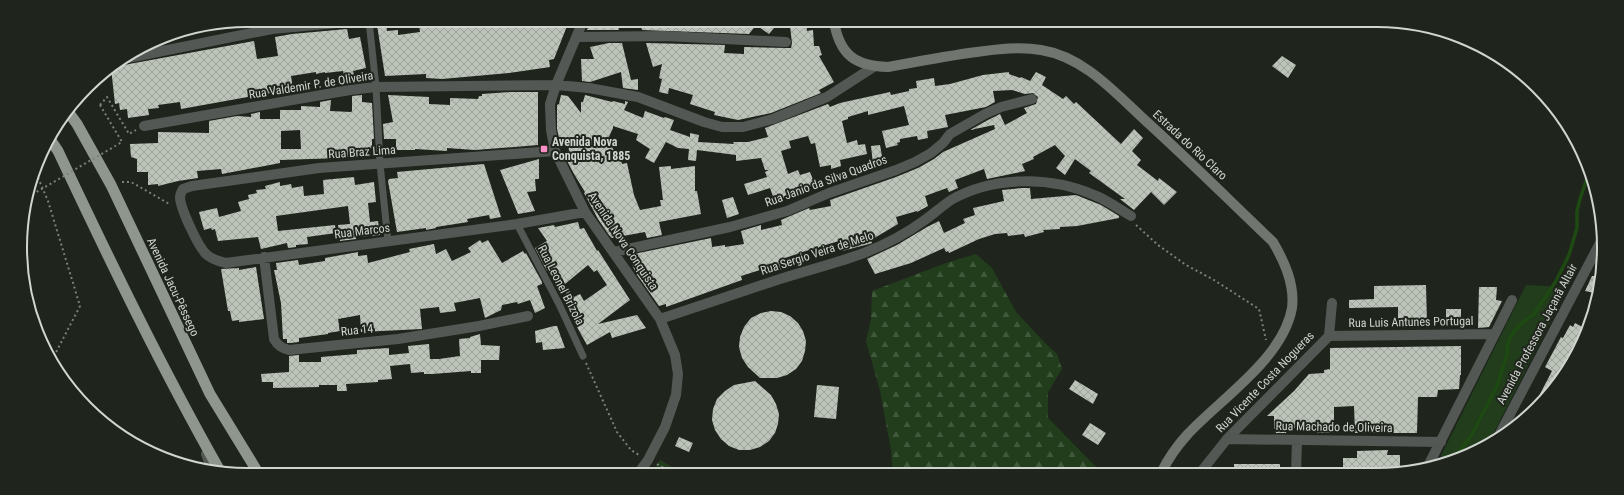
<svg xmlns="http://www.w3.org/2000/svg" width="1624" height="495" font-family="'Roboto Condensed',sans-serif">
<defs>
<pattern id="forest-firs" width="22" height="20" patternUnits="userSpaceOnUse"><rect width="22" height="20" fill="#213d1b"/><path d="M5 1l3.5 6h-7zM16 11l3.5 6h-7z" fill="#40583b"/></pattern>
<pattern id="building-cross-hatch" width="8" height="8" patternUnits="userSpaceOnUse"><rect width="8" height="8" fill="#bcc4ba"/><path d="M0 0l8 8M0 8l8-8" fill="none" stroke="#9da39b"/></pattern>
</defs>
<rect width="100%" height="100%" fill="#1f251d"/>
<path fill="url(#forest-firs)" d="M976 254 992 268 1016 312 1044 342 1057 354 1062 369 1048 392V418L1101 472H893L891 450 880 391 866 341 871 319 872 291 946 263Z"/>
<path fill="#213d1b" d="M1526 285 1568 287 1488 444 1477 452 1437 464Z
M660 460 681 472H652Z"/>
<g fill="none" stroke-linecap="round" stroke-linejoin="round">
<path stroke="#1e4912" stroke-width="3.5" d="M1456 458 1458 453 1471 436 1498 384 1507 354 1508 343 1514 331 1522 323 1534 314 1556 281 1569 255 1577 228V211L1580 199 1588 175"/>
</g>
<path fill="url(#building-cross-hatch)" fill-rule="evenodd" d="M483 21H543L544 28 567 26 554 59 549 60 550 67 509 73 442 79 426 78V74L385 76 377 25 386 24 387 31 398 30V35L420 32 419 24Z
M590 21H617L619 30H587Z
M640 21 679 22H779L769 34 756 25 749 34 642 30Z
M797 22H806L807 31 813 30 814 46H819L822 55 819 56 834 82 819 90 821 93 771 113 738 120 714 115 715 112 690 104 693 95 669 88 668 94 659 92 662 79 659 78 662 64 653 67 646 43 725 45 724 53 744 54V47L786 48H791L792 43 790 26 797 25Z
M347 29 349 39 360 37 366 68 353 71 355 78 345 79 343 71 325 73V72L316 74V72L291 76 293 89 181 109 180 102 158 105 159 108 148 109 149 115 128 118 127 109 120 110 119 103 115 104 111 68 113 67 254 41 257 59 278 56 275 37 292 34Z
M609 43H622L631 80 638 79V90L623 88 621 72 590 82 582 81 581 59H594L590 47Z
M1282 56 1296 65 1288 78 1272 66Z
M1009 72V74L1020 78 1021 77 1030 81 1036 72 1046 77 1042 85 1063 99 1066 96 1074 104 1076 102 1121 144 1134 129 1143 138 1132 151 1141 160 1137 165 1158 181 1159 178 1177 192 1164 205 1151 192 1134 210 1120 199H1125L1089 173 1091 171 1075 159 1065 175 1056 168 1065 156 1055 145 1033 157 1034 159 1022 164 1025 171 987 179 984 169 955 180 958 188 949 192 947 188 925 196 928 206 917 212V211L896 217 898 224 871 240 872 243 869 244 842 251 839 241 819 247V249L810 252 809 250 779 260 782 269 762 275 760 270 741 276 742 280 666 307V304L659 306 635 272 629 255 711 238 712 247 725 245V247L744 244 741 231 761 225V230L782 225 781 220 809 208 810 210 831 206 830 200 896 177 918 168 934 159 943 152 995 129 994 125 970 130 988 120 1000 114 1005 125 1027 113 1024 108 1036 104 1038 97 1033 93 1025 94 1012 90 993 91 995 102 986 107 945 115 948 127 927 131 928 138 918 140 917 136 900 139V142L897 143 898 145 886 148 882 131 909 125 904 106 868 115V111L848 117V119L842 121 847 143 857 140 858 145 865 144 867 154 840 160 841 166 831 169V165L820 167 815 143 811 144 808 136 789 141 791 148 781 151 788 174 798 170 800 175 810 172 815 185 794 191 795 194 775 202 770 188 748 195 744 184 767 177 765 172 769 170H765L761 158 736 161V155L697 150 696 161 688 160 689 149 678 148 666 142 654 163 645 158 650 149 636 140 638 134 613 126V128L607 141 618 155 620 154 622 164 627 163 634 195 640 210 661 206 660 200H663L659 167 671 166V169L695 166V191H697L701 214 659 222 662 235 647 238 645 232 612 238 609 235 598 219 584 193 585 192 574 174 563 153 569 151 568 141 560 142 557 129V105L559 104 561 95 568 96 581 113V102H583L585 95 612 102 613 101 625 104V101L628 102 624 110 643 118 645 111 664 118 665 117 674 120 670 130 690 137V133L699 135 698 142 734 144 733 142H748L768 137 765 128 828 104 830 107 840 103 890 92 891 95 909 91V89L917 88 916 81 934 78 935 86 950 84 983 75Z
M511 92H538V145L475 150 447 148V151L415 149V150H396V139H384L383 124 393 122 388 95 429 97V104L450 105V98L478 99 479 96H482V94Z
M362 95V102L372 103 374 139H372V148H368V154L340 158 280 160V163L222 174 221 169 197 171 198 178 178 181 158 186V184L148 185V172H137V159L131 157 130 144 158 143V132L209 133V121L237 116 251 117V114L260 112V119H280V110H301V106L320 107V102L331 100 330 111 351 112 352 111V96ZM300 130 301 149H281V131Z
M880 145 883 162 873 164 871 146Z
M539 159V179H535L536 191 527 192 535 211 518 214 500 170Z
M484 164 501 217 490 219 489 215 467 219 468 222 436 227V228L426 230V228L397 232 388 181 389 179 398 178 397 172Z
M354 177 355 185 374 182 376 202 368 203 370 222 378 221 380 235 356 237V239L340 241 338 225 350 224 348 206 276 216 278 231 335 225 336 233 307 237 308 244 296 245V247L288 248 287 243 261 249 258 237 218 241 215 229 212 230 211 228 204 230 199 212 217 208 219 217 241 211 238 202 249 199 248 195 257 193 256 190 266 189 265 186 280 182V186L291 184 292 188 303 186 304 196 324 194 323 180Z
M1022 188H1030L1031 199 1076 195 1101 205 1119 216V218L1077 226 1060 227V229L1043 230 1044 232 1025 237 1024 234 1008 236 1007 233 995 234 979 239 949 253 948 251 946 252 944 248 911 263 875 274 867 259 897 245 927 227 939 221 944 233 965 223 963 219 975 215 973 208 1004 201 1002 190Z
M733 197 739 214 727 218 722 200Z
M578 222 580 229 584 228 597 251 598 250 630 300 598 324 637 315 646 328 612 338 610 332 587 345 572 318 564 284 574 297 580 294 584 301 607 285 597 270 594 272 588 265 565 284 555 268 547 271 535 248 547 241 538 228 554 225 555 227Z
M480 240 482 243 488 240 502 263 523 251 525 254 526 253 542 282V284L537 286 545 308 535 313 530 300 518 304 517 302 502 305 501 310 485 318 480 298 454 303 456 311 440 313 439 307 420 309 422 329 361 332 360 315 338 319 340 331 328 333V334L299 338V342L290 343H287V339H283L281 303 274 270H277L276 263 298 260 299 265 325 261V258L358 252V256L367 255 368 263 410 252 409 249 434 244 436 254 446 249 452 261 471 252 468 248Z
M256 267 264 319 239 322V320L232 321 230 311H228L221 269 239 268V270Z
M1592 276H1600L1599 294 1585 291Z
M1426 285 1427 323H1398V307L1349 308V300L1374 299V286Z
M1479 287H1497L1496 300 1502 301 1489 327 1478 328Z
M1446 309H1461V322H1446Z
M771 311 781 312 790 316 798 323 803 331 806 341 805 351 802 361 796 369 787 375 777 378H760L748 367 742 358 739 347 740 337 744 327 751 318 761 313Z
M1575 323 1586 329 1574 361 1543 399 1539 396 1552 371 1545 367 1561 337 1563 338 1570 325 1573 327Z
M554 326H557L565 348 543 350 542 342 536 343 535 331Z
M480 334 481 345 500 346 499 360H481V373H471V371L432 374H424V372L411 373 410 364 390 366 392 379 378 380V382L346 384 347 391H337V385H319V387L273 388V382H262L261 374 289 372V356L299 355V362H321V357L357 354V350L389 348V355L409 353 408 346 429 344 430 359H439L460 356 459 339 470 338V337Z
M1461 346V375H1460L1459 389 1438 390 1437 397H1418L1417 433H1355L1354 406 1334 407V433H1317V426H1298L1297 428H1287L1286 433H1276L1275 429H1274V416H1267L1294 391 1309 374 1324 373V370L1330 369V348Z
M1075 380 1098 394 1093 404 1069 389Z
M755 381 771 395 776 404 779 414 778 424 775 433 769 441 760 447 750 450H739L729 446 721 439 715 430 712 420 713 409 717 399 725 391 734 385Z
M817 385 839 387 836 419 814 417Z
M1090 423 1106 433 1098 445 1082 435Z
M679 437 693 443 689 452 675 446Z
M1388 450 1387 455H1400V473H1348V470H1343V458H1357V451Z
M1234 464H1280V473H1234Z"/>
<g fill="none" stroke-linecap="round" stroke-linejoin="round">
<path stroke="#7c807a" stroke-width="2" stroke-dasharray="2 3" stroke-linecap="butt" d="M100 105 107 97 129 134 136 130
M36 173 48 201 80 306 52 360
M122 182H131L171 205
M1136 225 1158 245 1186 265 1214 280 1259 309 1266 340
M586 363 617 432 631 450 639 455
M657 464 670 472"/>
<path stroke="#545854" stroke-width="7" d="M369 21 376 87 380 164 388 241
M517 224 559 304 583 356"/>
<path stroke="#545854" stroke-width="10" d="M583 21 556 85 550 104 551 130 555 151 585 212 660 319 675 355 678 374 676 395 665 427 648 460 640 471
M577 37 665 36 786 42
M128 58 272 29 370 20
M144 126 350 90 376 87 556 85 589 88 638 97 704 122 722 127H743L773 119 827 97 875 66
M555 151 319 168 192 186 183 189C181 192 180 195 180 198 181 210 198 246 206 254 212 260 219 261 226 263L517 224 585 212
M614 252 730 227 787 211 829 193 896 170 915 162 931 153 943 143 950 134 985 114 1001 107 1032 99
M264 257 274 339C278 346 282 348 289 350L398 339 479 326 528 316
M660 319C700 306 740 292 780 279 808 270 837 263 864 253 884 245 904 235 922 222 932 215 941 207 951 200 993 176 1050 176 1094 195 1107 200 1119 209 1131 216
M1329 336 1494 334
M1498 437 1600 243
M1227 439 1441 442
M1428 466 1512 300
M1200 473 1227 439 1329 336 1332 303
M1296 473 1297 440"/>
<path stroke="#545854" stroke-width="10" d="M206 454 213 471"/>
<path stroke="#70756f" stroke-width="10" d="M834 22C840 55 855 66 888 67 915 62 942 57 969 53 993 50 1017 46 1041 50 1085 57 1116 94 1147 122 1190 161 1231 202 1273 242 1284 261 1295 284 1292 308 1283 359 1220 399 1187 435 1176 447 1168 459 1161 473"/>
<path stroke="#8f968e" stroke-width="11" d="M69 113 77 124 111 185 210 394 257 471
M50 139 58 151C109 259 161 367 220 471"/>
<path stroke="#7c807a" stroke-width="2" stroke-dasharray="2 3" stroke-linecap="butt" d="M28 197 122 142 100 105"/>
</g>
<rect fill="#fb8fc5" stroke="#1f251d" stroke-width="1.5" x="540" y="145" width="8" height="8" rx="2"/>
<g text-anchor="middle" stroke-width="4" stroke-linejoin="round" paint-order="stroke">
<g font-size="12" fill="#d1d5d0" stroke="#1f251d">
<text transform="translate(311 85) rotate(-9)" y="4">Rua Valdemir P. de Oliveira</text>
<text transform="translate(1190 145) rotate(43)" y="4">Estrada do Rio Claro</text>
<text transform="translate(362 152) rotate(-4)" y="4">Rua Braz Lima</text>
<text transform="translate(826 181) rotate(-20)" y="4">Rua Janio da Silva Quadros</text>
<text transform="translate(362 231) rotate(-7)" y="4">Rua Marcos</text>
<text transform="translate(623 241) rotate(56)" y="4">Avenida Nova Conquista</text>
<text transform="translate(817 253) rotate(-18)" y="4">Rua Sergio Veira de Melo</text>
<text transform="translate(561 285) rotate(63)" y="4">Rua Leonel Brizola</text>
<text transform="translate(173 287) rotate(65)" y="4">Avenida Jacu-Pêssego</text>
<text transform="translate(1411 322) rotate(-1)" y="4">Rua Luis Antunes Portugal</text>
<text transform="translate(357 330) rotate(-6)" y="4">Rua 14</text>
<text transform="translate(1537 334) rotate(-62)" y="4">Avenida Professora Jaçanã Altair</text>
<text transform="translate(1265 382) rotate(-46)" y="4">Rua Vicente Costa Nogueras</text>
<text transform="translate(1334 427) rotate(1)" y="4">Rua Machado de Oliveira</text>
</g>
<g font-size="12" font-weight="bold" fill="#d1d5d0" stroke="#1f251d" text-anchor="start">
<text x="552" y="146">Avenida Nova<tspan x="552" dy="14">Conquista, 1885</tspan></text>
</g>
</g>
<path d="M0 0H1624V495H0ZM247 27H1377A220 220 0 0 1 1597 247V248A220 220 0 0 1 1377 468H247A220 220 0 0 1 27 248V247A220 220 0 0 1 247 27Z" fill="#1f251d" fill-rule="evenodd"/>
<path fill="none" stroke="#d1d5d0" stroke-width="2" d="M247 27H1377A220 220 0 0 1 1597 247V248A220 220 0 0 1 1377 468H247A220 220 0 0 1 27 248V247A220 220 0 0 1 247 27Z"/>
</svg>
